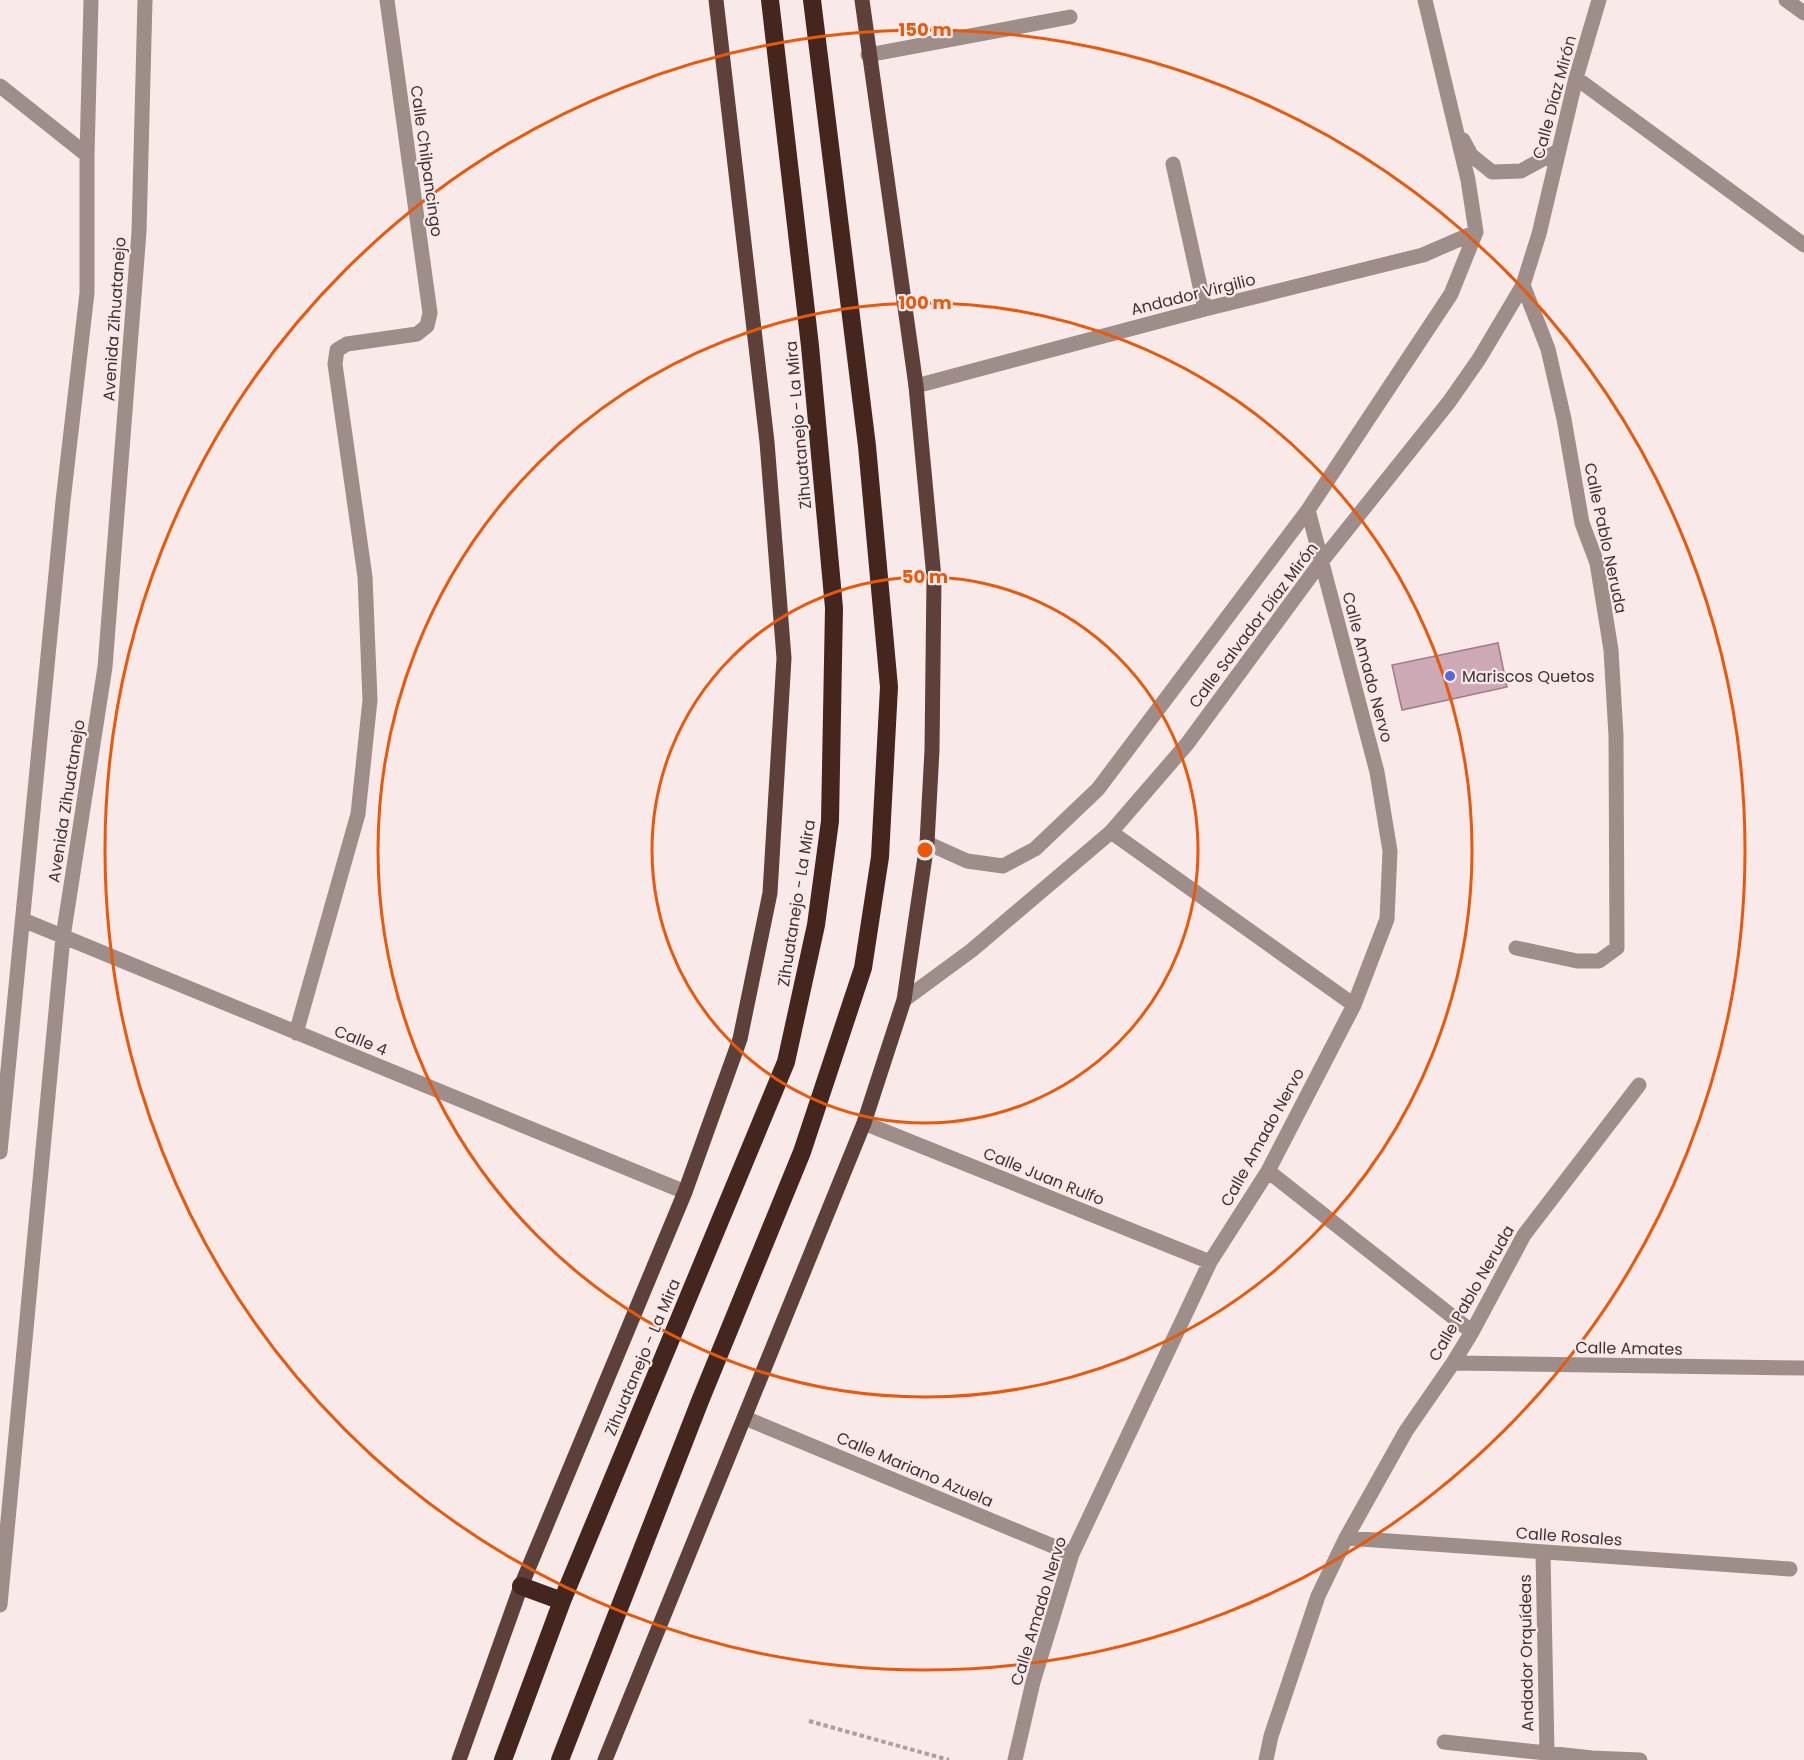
<svg xmlns="http://www.w3.org/2000/svg" width="1804" height="1760" font-family="Poppins,sans-serif">
<rect width="100%" height="100%" fill="#fae9e9"/>
<path fill="#cda8b5" stroke="#9f7b88" stroke-width="1.5" d="M1498 643 1507 687 1402 710 1392 665Z"/>
<g fill="none" stroke-linecap="round" stroke-linejoin="round">
<path stroke="#af9e9f" stroke-width="4" stroke-dasharray="4.5 3" stroke-linecap="butt" d="M809 1721 949 1760"/>
<path stroke="#9e8d89" stroke-width="15" d="M1786 0 1804 13
M868 55 1070 17
M1576 78 1804 245
M0 86 87 155
M1463 140 1471 155 1492 172 1521 171 1558 151
M1173 164 1205 309
M916 386 1205 309 1423 255 1476 232
M1111 832 1354 1005
M927 843 967 861 1003 866 1035 849 1098 789 1308 510 1451 294 1476 232 1468 180 1425 0
M23 920 685 1192
M1516 948 1577 961H1599L1617 948 1616 736 1611 650 1597 563 1582 523 1564 419 1548 349 1523 285
M904 1000 972 950 1111 832 1187 744 1321 562 1449 402 1479 359 1523 285 1539 234 1576 78 1599 0
M296 1033 358 814 370 700 365 577 335 364 337 350 347 344 417 334 427 326 430 313 387 0
M864 1123 1210 1262
M0 1152 63 501 87 293V155L91 0
M1268 1171 1472 1332
M1453 1363 1804 1368
M745 1418 1072 1554
M1346 1538 1790 1569
M1543 1553 1547 1753
M0 1605 63 937 105 667 139 232 145 0
M1444 1742 1592 1758 1640 1760
M1015 1760 1033 1682 1072 1554 1210 1262 1268 1171 1354 1005 1387 919 1390 851 1377 772 1308 510
M1266 1760 1271 1736 1318 1596 1346 1538 1406 1431 1453 1363 1472 1332 1524 1235 1639 1085"/>
<path stroke="#5c4039" stroke-width="15" d="M459 1760 521 1586 685 1192 740 1039 770 893 784 658 767 442 716 0
M605 1760 864 1123 904 1000 927 843 932 750 934 578 916 386 862 0"/>
<path stroke="#44261e" stroke-width="18" d="M521 1586 562 1601
M503 1760 562 1601 786 1062 816 925 830 821 834 608 810 346 770 0
M560 1760 700 1401 802 1152 863 968 880 857 889 687 867 446 812 0"/>
</g>
<g fill="none" stroke="#e8590c" stroke-width="3">
<circle cx="925" cy="850" r="273"/>
<circle cx="925" cy="850" r="547"/>
<circle cx="925" cy="850" r="820"/>
</g>
<circle fill="#5668de" stroke="#fae9e9" stroke-width="2" cx="1450" cy="676" r="6"/>
<g text-anchor="middle" stroke-width="4.5" stroke-linejoin="round" paint-order="stroke">
<g font-size="16" fill="#423233" stroke="#fae9e9">
<text transform="translate(1554 97) rotate(-75)" y="6">Calle Díaz Mirón</text>
<text transform="translate(427 161) rotate(82)" y="6">Calle Chilpancingo</text>
<text transform="translate(1193 294) rotate(-14)" y="6">Andador Virgilio</text>
<text transform="translate(114 319) rotate(-86)" y="6">Avenida Zihuatanejo</text>
<text transform="translate(798 425) rotate(-95)" y="6">Zihuatanejo - La Mira</text>
<text transform="translate(1606 538) rotate(78)" y="6">Calle Pablo Neruda</text>
<text transform="translate(1253 625) rotate(-53)" y="6">Calle Salvador Díaz Mirón</text>
<text transform="translate(1368 667) rotate(75)" y="6">Calle Amado Nervo</text>
<text transform="translate(66 801) rotate(-81)" y="6">Avenida Zihuatanejo</text>
<text transform="translate(796 903) rotate(-81)" y="6">Zihuatanejo - La Mira</text>
<text transform="translate(361 1040) rotate(22)" y="6">Calle 4</text>
<text transform="translate(1262 1137) rotate(-61)" y="6">Calle Amado Nervo</text>
<text transform="translate(1044 1176) rotate(22)" y="6">Calle Juan Rulfo</text>
<text transform="translate(1471 1293) rotate(-60)" y="6">Calle Pablo Neruda</text>
<text transform="translate(1629 1348) rotate(1)" y="6">Calle Amates</text>
<text transform="translate(642 1357) rotate(-67)" y="6">Zihuatanejo - La Mira</text>
<text transform="translate(915 1469) rotate(23)" y="6">Calle Mariano Azuela</text>
<text transform="translate(1569 1536) rotate(4)" y="6">Calle Rosales</text>
<text transform="translate(1038 1611) rotate(-73)" y="6">Calle Amado Nervo</text>
<text transform="translate(1526 1653) rotate(-91)" y="6">Andador Orquídeas</text>
</g>
<g font-size="16" fill="#423233" stroke="#fae9e9" text-anchor="start">
<text x="1462" y="682">Mariscos Quetos</text>
</g>
</g>
<circle cx="925" cy="850" r="9" fill="#e8590c" stroke="#fae9e9" stroke-width="3"/>
<g font-size="18" text-anchor="middle" font-weight="bold" fill="#e8590c" stroke="#fae9e9" stroke-width="4.5" stroke-linejoin="round" paint-order="stroke">
<text x="925" y="36">150 m</text>
<text x="925" y="309">100 m</text>
<text x="925" y="583">50 m</text>
</g>
</svg>
